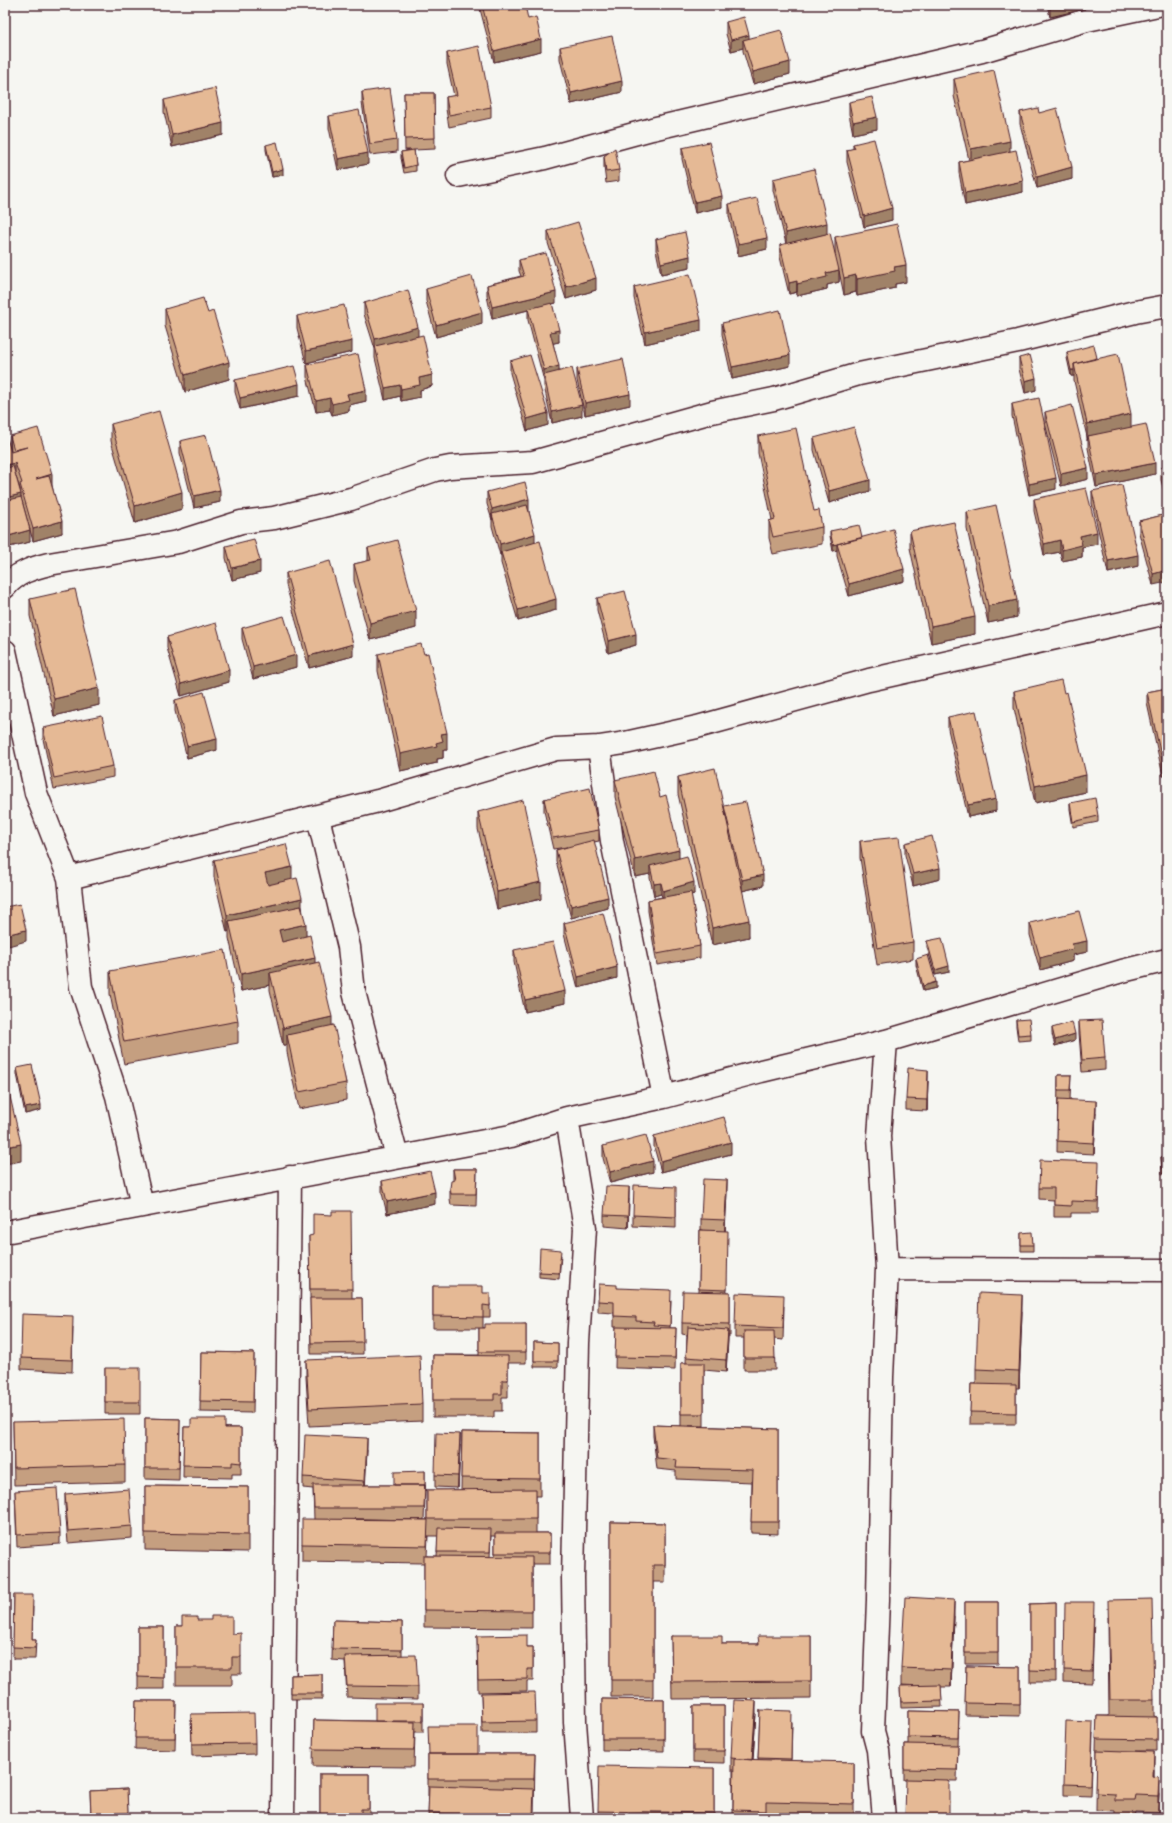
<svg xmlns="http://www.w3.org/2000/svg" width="1172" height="1823" font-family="'Comic Neue',sans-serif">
<rect width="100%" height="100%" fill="#f6f6f2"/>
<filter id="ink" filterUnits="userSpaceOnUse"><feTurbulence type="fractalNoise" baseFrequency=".025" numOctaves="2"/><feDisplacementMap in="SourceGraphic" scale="8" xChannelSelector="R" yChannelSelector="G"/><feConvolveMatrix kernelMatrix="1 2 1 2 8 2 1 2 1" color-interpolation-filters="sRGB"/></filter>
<g filter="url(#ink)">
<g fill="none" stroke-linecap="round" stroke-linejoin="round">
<g stroke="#4a1f2b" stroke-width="25">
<path id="street" d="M458 176 545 158 652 129 982 51 1087 20 1158 5
M5 587C16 573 33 568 49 564L178 542 241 522 274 518 351 499 435 470 450 467 533 462 712 412 774 399 859 374 1018 341 1135 312 1167 306
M5 651 36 793 69 878 81 987 117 1096 142 1206
M599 747 612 841 664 1097
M318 817 349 947 354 992 397 1157
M69 878 378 801 556 749 599 747 625 743 697 727 869 680 1167 613
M567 1118 585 1228 578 1343 573 1578 575 1722 582 1818
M5 1232 511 1136 567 1118 664 1097 761 1071 886 1041 1122 971 1167 960
M887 1269 1167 1270
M283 1818 290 1177
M884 1818 878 1750 873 1731 878 1600 882 1377 887 1269 879 1136 886 1041"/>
</g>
<use href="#street" stroke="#f6f6f2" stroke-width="22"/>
</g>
<path fill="#c59f80" stroke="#4a1f2b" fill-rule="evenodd" d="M480 5H482L528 19 541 51 494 62 480 9Z
M1047 5H1085V9L1050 17Z
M726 22 749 38 790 74 753 84 743 51V48L731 51 726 34Z
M560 47 622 92 571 104 560 59Z
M447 53 491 107V118L449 127 446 109V97L454 96 447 64Z
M954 79 1010 151 1023 192 965 205 959 173V162L969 160 954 96Z
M362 92 397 140V152L370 155 362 103Z
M404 93H434L435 149 414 150 416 165V171L404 173 401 158V152L411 150H405Z
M164 100 223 135 172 147 164 112Z
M849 102 877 129 853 134 849 114Z
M1020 112 1039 113 1072 179 1037 188 1020 124Z
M329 116 368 164 338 170 329 128Z
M853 144 892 220 864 227 847 162V150L853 149Z
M266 145 283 175 272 177 266 150Z
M682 148 722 207 695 213 682 159Z
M604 156 619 170V181L606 183 604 167Z
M773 179 827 234 835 254V237L906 282 895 284V288L857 296 856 292 844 295 839 271V282L827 285V289L797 296V292L789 294 780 257V245L786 244 773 190Z
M729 204 767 249 738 256 729 216Z
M548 231 596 290 566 299 548 243Z
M656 239 690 268 661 274 656 250Z
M519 260 556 303 552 304 559 342 553 343 559 371 582 416 552 423 544 386V381L528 320V310L492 319 487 296V285L521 276 519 271Z
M634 287 701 331 645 344 634 298Z
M426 289 482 324 436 337 426 301Z
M364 303 418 336 432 386 420 390V397L401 401 400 396 385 400 375 358V349L364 314Z
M165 309 208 313 229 379 185 392 165 326Z
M297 316 352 352 306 363 297 328Z
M722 323 790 366 732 379 722 334Z
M1067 352 1097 358 1155 474 1096 487 1088 448V441L1074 381V376H1071L1067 358Z
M1019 358 1036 390 1025 393 1019 369Z
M510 361 548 425 527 431 510 373Z
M307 365 366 401 349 405V411L332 415 330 410 316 412 307 377Z
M577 369 630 405 585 415 577 380Z
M235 380 299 396 240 409 235 392Z
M1012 404 1056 489 1029 495 1012 416Z
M1045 412 1088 479 1061 486 1045 423Z
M111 424 182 509 135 523 111 441Z
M5 434 11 452 10 447V436L52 485 62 533 33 541 22 501 30 542 5 548ZM16 477 20 489V493Z
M758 436 814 511 822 527V544L773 554 769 538V521L772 520 758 453Z
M814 438 870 491 829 503 814 450Z
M180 441 220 502 194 508 180 453Z
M1167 467V503L1161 480V468Z
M1092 491 1138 566 1108 573 1092 503Z
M487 492 529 510V511L535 542 556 610 518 621 501 563V555H500L492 526V520L487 504Z
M1034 499 1097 544 1082 547V557L1062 561 1060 552 1044 555 1034 511Z
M967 512 1017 617 988 623 967 529Z
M1167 514 1153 585 1139 533V521Z
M830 531 862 538 904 581 849 596 837 556V550L833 551 830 536Z
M910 531 975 634 931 643 910 548Z
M226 546 260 573 232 580 226 558Z
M368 548 416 628 370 640 354 581V564L368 561Z
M286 573 353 656 309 668 286 585Z
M597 598 636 645 608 653 597 610Z
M30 599 99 705 54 716 30 616Z
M242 628 296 667 253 679 242 639Z
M167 637 229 682 181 696 167 648Z
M378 654 447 750H443V758L437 759V763L400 771 378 671Z
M1167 688V791L1166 786V776H1163L1147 703V692Z
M1014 691 1086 792 1035 803 1014 708Z
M175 700 217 750 187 758 175 711Z
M948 717 996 811 968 817 948 729Z
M43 728 113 766V777L54 789 43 739Z
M678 777 724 810V806L763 886 742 891 749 937 712 945 678 794Z
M615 780 660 797 679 858 694 894 691 895 700 946V958L657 965 648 911V900L662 897 661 894 654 896 650 878V874L635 877 615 797Z
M544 799 599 830V841L594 842 608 908 571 918 556 861V850L567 847 553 849 544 811Z
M1070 803 1098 816V822L1073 827 1070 809Z
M478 812 541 899 497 909 478 829Z
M860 841 913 942V959L877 965 860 858Z
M905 843 940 879 913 886 905 855Z
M214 860 292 879 302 906 306 937 315 963 332 1026 346 1083V1100L299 1109 287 1052V1045H283L270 990V985L241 991 229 938V931L227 932 214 877Z
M564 923 617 978 578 988 564 934Z
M1030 923 1087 952 1073 955V961L1040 970 1030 935Z
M927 941 949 972 935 975 927 947Z
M514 950 565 1003 525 1012 514 962Z
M916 959 936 988 923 991 916 965Z
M110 971 238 1021V1043L124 1064 110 994Z
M1016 1020 1031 1034V1040L1018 1041 1016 1026Z
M1079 1021 1105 1058V1070L1082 1072 1079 1033Z
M1052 1028 1075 1040 1055 1046 1052 1034Z
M17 1068 41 1110 25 1114 17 1074Z
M1058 1075H1071L1070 1099 1096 1112 1094 1154 1057 1152Z
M928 1081 927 1111 906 1110V1099Z
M654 1136 731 1154 661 1172 654 1147Z
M603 1146 653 1172 610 1183 603 1158Z
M1161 1157H1167V1174H1162Z
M453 1169H477L476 1206 451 1205 450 1199V1188L453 1181Z
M1099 1174 1098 1213H1071V1217H1054V1200L1039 1199V1188Z
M382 1181 435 1204 387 1214 382 1193Z
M727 1191 725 1231 727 1292H730V1336H728L726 1372 704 1370V1426H689L778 1429V1534L751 1533 752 1482 676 1479V1471L657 1469 653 1436V1425L681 1426V1363H686L687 1335 682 1334V1323L699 1291 700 1230 709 1231 701 1230V1219Z
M676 1198V1228L633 1226V1215Z
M629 1199 628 1228 604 1226V1215Z
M1021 1233 1033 1245V1251H1021Z
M309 1236 352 1289V1298H362L363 1354H311Z
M561 1255 559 1279 539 1277V1272Z
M433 1286 483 1293 490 1304V1317H483V1328L526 1324V1363H508V1397H502V1411H494V1417H433V1355H479V1328H433Z
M617 1288 671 1301 670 1328H676L675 1370 615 1368 616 1327H614V1313L598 1312V1301Z
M784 1306 783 1340 774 1339 775 1370H744V1338H735V1326Z
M1022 1312 1019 1388H1016V1424H970L971 1384H976V1369Z
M73 1327 72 1372 21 1369V1358Z
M534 1342 558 1343V1367H534Z
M201 1352 254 1353 253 1413 200 1412Z
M306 1360 422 1404V1421L309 1426 306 1377Z
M105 1368 140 1402V1414H105Z
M145 1418 180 1419 179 1480 145 1479Z
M13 1422 125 1465V1482L14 1485Z
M184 1427 241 1428V1474H232V1478L183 1477Z
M462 1432 540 1433V1496H536V1533H550V1564H532V1628L424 1627V1563L302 1561V1544L314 1519 313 1489 303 1488V1477L367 1450 365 1485H394L425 1471V1496L424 1520 354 1519 427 1520V1490H461ZM428 1536H438L437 1556H427ZM491 1536H495V1557H490Z
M460 1445 458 1488 435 1487V1475Z
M145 1486 248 1487V1552L145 1550Z
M15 1491 60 1533V1544L17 1547Z
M65 1494 132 1526V1538L68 1543 65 1506Z
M611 1522 665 1523V1582H653V1697H611Z
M14 1595 33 1607 32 1640H36L35 1659H13Z
M965 1602H998V1664H965Z
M1056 1603V1682H1030V1604Z
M1094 1614 1092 1683 1064 1682V1670Z
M954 1617 951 1687H941L942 1707 901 1708 900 1686H921L901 1685V1668Z
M1108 1617 1154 1700V1716L1157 1717V1751H1122L1154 1769V1776L1159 1794 1158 1813 1136 1812 1135 1817H1115V1811L1096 1810 1097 1750H1096L1097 1716H1109Z
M197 1620 232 1634 241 1657V1674H232V1685H176V1626H182Z
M333 1620 402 1622V1655L418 1687V1699L347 1697 345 1661 332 1660Z
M138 1627H164V1689H138Z
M477 1636 527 1647H533V1681H527V1691L478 1692Z
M671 1636 722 1644H758L811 1636V1698L672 1699Z
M966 1666 1020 1667V1716L965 1715Z
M322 1674V1699H291V1675Z
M481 1693 536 1721V1733H482Z
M602 1699 664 1700V1751L602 1750Z
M136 1701H176L175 1750 135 1749Z
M423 1703V1732H415L414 1767 313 1766 314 1720 375 1721Z
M693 1706H724V1763L693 1762Z
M760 1710 792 1723 791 1761 854 1762V1818H733V1770H731V1758L756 1713 753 1760H758Z
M908 1711 959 1712 957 1781 904 1780V1744H908Z
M191 1714 255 1743V1754L192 1756Z
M1093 1733 1091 1796 1064 1795V1784Z
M428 1754H535L534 1818H428L429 1796H428Z
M714 1768V1818H598V1811Z
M320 1774H369V1818H320Z
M127 1789 128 1818H91L90 1791Z"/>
<path fill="#a08268" stroke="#4a1f2b" d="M1050 5H1085V9L1050 17Z
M749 35V47L743 40V48L731 51V40Z
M541 39V51L494 62V51Z
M790 62V74L753 84V72Z
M622 81V92L571 104V93Z
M877 117V129L853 134V122Z
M223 123V135L172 147V135Z
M1010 141V158L971 166V149Z
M368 153V164L338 170V159Z
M1072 167V179L1037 188V177Z
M283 169V175L272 177V172Z
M1023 181V192L965 205V193Z
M722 196V207L695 213V202Z
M892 208V220L864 227V216Z
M827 223V234L786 244V233Z
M767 238V249L738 256V244Z
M690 256V268L661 274V263Z
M906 265V282L895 284V288L857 296V279L894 267Z
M839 270V282L827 285V289L797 296V284L826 273Z
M856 275V292L844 295V278Z
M596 278V290L566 299V287Z
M797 281V292L789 294V283Z
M556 292V303L492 319V307Z
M482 312V324L436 337V325Z
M701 320V331L645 344V332Z
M418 327V339L375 348V339Z
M559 330V342L550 344V332Z
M352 341V352L306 363V351Z
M790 355V366L732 379V367Z
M229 362V379L185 392V375Z
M559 366V378L544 375V370Z
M1071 370H1074V376H1071Z
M432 375V386L420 390V397L401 401V389L419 378Z
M1036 378V390L1025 393V381Z
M299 384V396L240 409V398Z
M400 385V396L385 400V388Z
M366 390V401L349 405V411L332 415V404L347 394Z
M630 394V405L585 415V403Z
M330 398V410L316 412V401Z
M582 405V416L552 423V412Z
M548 413V425L527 431V419Z
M1131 414V431L1088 436 1087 441V424Z
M15 463V474L5 477V465Z
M1155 463V474L1096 487V475Z
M1088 468V479L1061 486V474Z
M52 474V485L36 490V479Z
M1056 478V489L1029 495V484Z
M870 480V491L829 503V491Z
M220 490V502L194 508V496Z
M182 492V509L135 523V506Z
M21 494V506L5 510V498Z
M529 499V510L494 520 492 514V520V509Z
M62 521V533L33 541V529Z
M30 530V542L5 548V537Z
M1097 532V544L1082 547V557L1062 561V550L1080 536Z
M535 534V546L501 552V555H500V544Z
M1060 540V552L1044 555V544Z
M837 544V550L833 551V545Z
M1138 555V566L1108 573V561Z
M260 561V573L232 580V568Z
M904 569V581L849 596V584Z
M1167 570V582L1153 585V574Z
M556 599V610L518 621V610Z
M1017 600V617L988 623V606Z
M416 611V628L370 640V623Z
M975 617V634L931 643V626Z
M636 634V645L608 653V641Z
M353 644V656L309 668V656Z
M296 655V667L253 679V667Z
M229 670V682L181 696V684Z
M99 688V705L54 716V699Z
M447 733V750H443V758L437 759V763L400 771V754L436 743 441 734Z
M217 739V750L187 758V746Z
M1167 764V775L1163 776V765Z
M1086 775V792L1035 803V786Z
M996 799V811L968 817V805Z
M679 850V867L650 866V874L635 877V860Z
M292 867V884L265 890V873Z
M940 868V879L913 886V874Z
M763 875V886L742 891V880Z
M541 882V899L497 909V892Z
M694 882V894L663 902V891Z
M661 883V894L654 896V884Z
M608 897V908L571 918V906Z
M302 898V915L229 921V931L227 932V915Z
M749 920V937L712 945V928Z
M306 924V941L279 947V930Z
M26 930V941L5 947V935Z
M1087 941V952L1073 955V961L1040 970V958L1072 944Z
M315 958V975L270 973V985L241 991V974Z
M949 966V972L935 975V970Z
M617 967V978L578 988V977Z
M936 982V988L923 991V986Z
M565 991V1003L525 1012V1000Z
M332 1017V1034L287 1035V1045H283V1028Z
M1075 1034V1040L1055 1046V1040Z
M7 1035V1047H5V1036Z
M928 1070V1081L927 1111V1100Z
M1096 1101V1112L1094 1154V1143Z
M41 1105V1110L25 1114V1108Z
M731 1142V1154L661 1172V1161Z
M21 1144V1161L5 1164V1147Z
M653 1161V1172L610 1183V1172Z
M727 1180V1191L725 1231V1220Z
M629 1187V1199L628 1228V1216Z
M435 1192V1204L387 1214V1202Z
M1022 1295V1312L1019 1388V1371Z
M728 1330V1341L726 1372V1360Z
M460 1434V1445L458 1488V1476Z
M367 1438V1450L365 1492V1481Z
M954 1600V1617L951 1687V1670Z
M756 1701V1713L752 1771V1760Z
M1154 1752V1769L1153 1793V1776Z
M1159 1777V1794L1158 1813V1796Z"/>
<path fill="#e5b995" stroke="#4a1f2b" d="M482 5H525L528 19 536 17 541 39 494 51Z
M744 17 749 35 731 40 726 22Z
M781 30 790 62 753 72 743 40Z
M612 36 622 81 571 93 560 47Z
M479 46 491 107 449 115 446 97 457 95 447 53Z
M994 70 1010 141 971 149 954 79Z
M215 88 223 123 172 135 164 100Z
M390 88 397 140 370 144 362 92Z
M404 93H434L435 138 405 139Z
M872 97 877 117 853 122 849 102Z
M1038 108 1039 113 1057 108 1072 167 1037 177 1020 112Z
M359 110 368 153 338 159 329 116Z
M874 139 892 208 864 216 847 150 855 148 853 144Z
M277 142 283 169 272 172 266 145Z
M709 142 722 196 695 202 682 148Z
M615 148 619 170 606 172 604 156Z
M414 150 416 165 404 168 401 152Z
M1016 150 1023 181 965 193 959 162Z
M814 169 827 223 786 233 773 179Z
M757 198 767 238 738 244 729 204Z
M578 222 596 278 566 287 548 231Z
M897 224 906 265 894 267 895 271 857 279 856 275 844 278 835 237Z
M685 232 690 256 661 263 656 239Z
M830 233 839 270 826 273 827 277 797 284V281L789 283 780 245Z
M546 253 556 292 492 307 487 285 524 276 519 260Z
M690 274 701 320 645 332 634 287Z
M472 276 482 312 436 325 426 289Z
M408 290 418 327 375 339 364 303Z
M203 298 208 313 213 311 229 362 185 375 165 309Z
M552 303 559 330 550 332 559 366 544 370 528 309Z
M344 305 352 341 306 351 297 316Z
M780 310 790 355 732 367 722 323Z
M423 335 432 375 419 378 420 385 401 389 400 385 385 388 375 346Z
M1094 345 1097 358 1074 364V370H1071L1067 352Z
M358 354 366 390 347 394 349 400 332 404 330 398 316 401 307 365Z
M1118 354 1131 414 1087 424 1074 364Z
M530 355 548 413 527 419 510 361Z
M1030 355 1036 378 1025 381 1019 358Z
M623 359 630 394 585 403 577 369Z
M294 366 299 384 240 398 235 380Z
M572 368 582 405 552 412 544 375Z
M1039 398 1056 478 1029 484 1012 404Z
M1072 405 1088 468 1061 474 1045 412Z
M159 411 182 492 135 506 111 424Z
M1146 424 1155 463 1096 475 1088 436Z
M854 427 870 480 829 491 814 438Z
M38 428 52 474 36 479 49 476 62 521 33 529 20 484 22 483 15 463 5 465V434H6L11 452 27 447 14 450 10 436Z
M796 428 814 511 819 510 822 527 773 537 769 521 775 519 758 436Z
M206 435 220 490 194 496 180 441Z
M13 466 21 494 5 498V469Z
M1167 467V491L1161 468Z
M525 482 529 499 492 509 487 492Z
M1122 485 1138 555 1108 561 1092 491Z
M1086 488 1097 532 1080 536 1082 545 1062 550 1060 540 1044 544 1034 499Z
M21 497 30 530 5 537V501Z
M527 505 535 534 500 544 492 514Z
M996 505 1017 600 988 606 967 512Z
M1167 514V570L1153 574 1139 521Z
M954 522 975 617 931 626 910 531Z
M859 525 862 538 833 545 830 531Z
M893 529 904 569 849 584 837 544Z
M254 539 260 561 232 568 226 546Z
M397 540 416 611 370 623 354 564 371 560 368 548Z
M540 541 556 599 518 610 501 552Z
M330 561 353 644 309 656 286 573Z
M75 589 99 688 54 699 30 599Z
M625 591 636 634 608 641 597 598Z
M284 616 296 655 253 667 242 628Z
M216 623 229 670 181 684 167 637Z
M421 644 424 654 428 653 447 733 441 734 443 741 436 743 437 746 400 754 378 654Z
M1061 680 1064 693 1067 692 1086 775 1035 786 1014 691Z
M1167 688V764L1163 765 1147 692Z
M204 692 217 739 187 746 175 700Z
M976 711 996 799 968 805 948 717Z
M102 716 113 766 54 778 43 728Z
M715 768 749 920 712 928 678 777Z
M654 771 660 797 666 795 679 850 635 860 615 780Z
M590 788 599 830 553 838 544 799Z
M1095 798 1098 816 1073 822 1070 803Z
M523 800 541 882 497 892 478 812Z
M746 802 763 875 742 880 724 806Z
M932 836 940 868 913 874 905 843Z
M899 837 913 942 877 948 860 841Z
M594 840 608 897 571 906 556 850Z
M286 844 292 867 265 873 268 885 297 878 302 898 227 915 214 860Z
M687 856 694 882 663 891 661 883 654 884 650 866Z
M691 892 700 946 657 954 648 900Z
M20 904 26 930 5 935V907Z
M301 906 306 924 279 930 282 942 310 935 315 958 241 974 229 921Z
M1079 911 1087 941 1072 944 1073 949 1040 958 1030 923Z
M603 913 617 967 578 977 564 923Z
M942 938 949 966 935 970 927 941Z
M553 942 565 991 525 1000 514 950Z
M225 950 238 1021 124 1042 110 971Z
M928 955 936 982 923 986 916 959Z
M319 962 332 1017 283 1028 270 973Z
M1029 1019 1031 1034 1018 1035 1016 1020Z
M1102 1020 1105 1058 1082 1060 1079 1021Z
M1072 1022 1075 1034 1055 1040 1052 1028Z
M334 1025 346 1083 299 1092 287 1035Z
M5 1027 7 1035 5 1036Z
M32 1065 41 1105 25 1108 17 1068Z
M908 1068 928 1070 927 1100 906 1099Z
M5 1075 21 1144 5 1147Z
M1058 1075H1071L1070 1090H1058Z
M1058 1099 1096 1101 1094 1143 1057 1141Z
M724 1117 731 1142 661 1161 654 1136Z
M646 1135 653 1161 610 1172 603 1146Z
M1161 1157H1167V1168H1162Z
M1040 1160 1099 1162 1098 1202 1071 1201V1206L1054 1205V1188H1039Z
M453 1169H477L476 1194H451L450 1188 451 1181 455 1180Z
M430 1171 435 1192 387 1202 382 1181Z
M703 1179 727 1180 725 1220 701 1219Z
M634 1185 676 1187V1217L633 1215Z
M606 1186 629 1187 628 1216 604 1215Z
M332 1211H351L352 1289H310L309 1236 313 1235V1214L332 1215Z
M700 1230 728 1231 727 1290 699 1289Z
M1032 1232 1033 1245H1021V1233Z
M540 1248 561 1250 559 1273 539 1272Z
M599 1284 617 1285V1288L671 1290 670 1326 653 1325 654 1322 636 1321V1317L614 1316V1302L598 1301Z
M433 1286H483V1293H490V1306L483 1305V1317L433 1316Z
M683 1291 730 1292V1324L682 1323Z
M736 1293 784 1295 783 1328 735 1326Z
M979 1293 1022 1295 1019 1371 976 1369Z
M310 1298H362L363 1342 311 1343Z
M22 1314 73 1316 72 1360 21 1358Z
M485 1324H526V1352H479V1328H485Z
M616 1327 676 1328 675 1358 615 1357Z
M688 1327 728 1330 726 1360 686 1357Z
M744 1331H774L775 1358H744Z
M534 1342 558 1343V1361H534Z
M201 1352 254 1353 253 1402 200 1401Z
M420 1355 422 1404 309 1409 306 1360Z
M433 1355 508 1356V1380H502V1394H494V1400H433Z
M681 1363H704V1414H681Z
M105 1368H140V1402H105Z
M971 1384 1016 1385V1413L970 1412Z
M145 1418 180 1419 179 1468H145Z
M124 1419 125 1465 14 1468 13 1422Z
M191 1419H225V1428H241V1463L232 1462V1466L183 1465 184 1427H191Z
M653 1425 778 1429V1522H751L753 1470 676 1468 677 1460 657 1458Z
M462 1432 540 1433V1479L461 1478Z
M436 1433 460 1434 458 1476 435 1475Z
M305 1435 367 1438 365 1481 303 1477Z
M425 1471V1491V1485H394V1472Z
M313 1485H425L424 1508H314Z
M145 1486 248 1487V1535L145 1533Z
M57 1488 60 1533 17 1535 15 1491Z
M129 1489 132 1526 68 1531 65 1494Z
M536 1489V1519H427V1490Z
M302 1519 428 1520 427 1546 302 1544Z
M611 1522 665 1523V1565H653V1680H611Z
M438 1528 491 1529 490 1552H437Z
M495 1533H550V1553H495Z
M424 1556 532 1557V1611L424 1610Z
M14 1595H33L32 1640H36L35 1648 13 1647Z
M905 1597 954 1600 951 1670 901 1668Z
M1152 1599 1154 1700H1110L1108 1600Z
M965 1602H998V1653H965Z
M1065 1602H1094L1092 1671 1064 1670Z
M1056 1603V1671L1030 1670V1604Z
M211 1616H232V1634L241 1633V1657H232V1668H176V1626H182V1617H197V1620H211Z
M333 1620 402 1622V1650L332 1649Z
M138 1627H164V1678L138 1677Z
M527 1635V1647H533V1669H527V1679L478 1680 477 1636Z
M671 1636H722V1644H759L758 1636H811V1681L672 1682Z
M416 1655 418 1687 347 1686 345 1656Z
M966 1666 1020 1667V1704L965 1703Z
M322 1674V1693H291V1675Z
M941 1685 942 1701 901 1702 900 1686Z
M535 1692 536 1721 482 1722 481 1693Z
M602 1699 664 1700V1739H602Z
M734 1700 756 1701 752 1760 731 1758Z
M136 1701H176L175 1738H135Z
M375 1703H423V1721H375Z
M693 1706H724V1751H693Z
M760 1710 792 1711 791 1759 758 1758Z
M908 1711 959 1712 958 1738 908 1737Z
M254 1713 255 1743 192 1744 191 1714Z
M1097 1716 1157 1717V1740L1096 1739Z
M314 1720 415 1722 414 1750 313 1749Z
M1066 1721 1093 1722 1091 1785 1064 1784Z
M428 1726H478V1754H429Z
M904 1744 958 1745 957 1770 904 1769Z
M1097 1750 1154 1752 1153 1776 1159 1777 1158 1796 1136 1795 1135 1800H1115V1794L1096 1793Z
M428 1754H535L534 1779H428Z
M734 1759 854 1762V1804L766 1802V1811L733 1810Z
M599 1766 714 1768V1813L598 1811Z
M320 1774H369V1809H361V1818L320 1817Z
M906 1779 949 1780V1818H905Z
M429 1786 534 1789 533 1816 428 1813Z
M127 1789 128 1813 91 1814 90 1791Z"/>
</g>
<rect width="1172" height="1823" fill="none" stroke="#f6f6f2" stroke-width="20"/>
<rect x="10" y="10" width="1152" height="1803" fill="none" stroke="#4a1f2b" stroke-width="1.5" filter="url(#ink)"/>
</svg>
